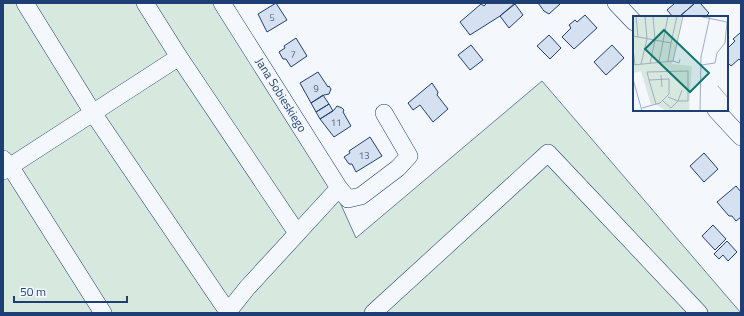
<svg xmlns="http://www.w3.org/2000/svg" width="744" height="316" font-family="'Titillium Web',sans-serif">
<rect width="100%" height="100%" fill="#f4f7fb"/>
<path fill="#d7e8df" stroke="#687fa3" d="M3 3H219L320 158 356 238 542 81 741 313H3Z"/>
<path fill="#d5e0f0" stroke="#1d3f73" d="M276 3 287 20 267 32 258 14Z
M487 3H515L500 16 470 35 460 22 481 4 484 6Z
M538 3H561L549 14 544 11Z
M675 3H695L679 17H673L667 10Z
M695 3H700L709 13 705 17H679Z
M515 4 523 15 509 28 500 16Z
M585 15 597 28 574 49 562 37 571 28 569 25 575 20 577 22Z
M740 33 741 35V61L739 59 731 66 727 62V49L735 41 733 39Z
M549 35 561 48 550 59 537 46Z
M296 38 307 56 291 67 286 59H283L279 52 285 48 284 46Z
M471 45 483 60 470 70 458 55Z
M612 45 624 58 606 75 594 62Z
M318 72 328 87 329 86 331 89 329 94 324 95 311 103 300 83Z
M432 83 438 92 437 95 448 109 433 122 420 105 413 110 408 103Z
M323 95 329 104 316 112 311 103Z
M329 104 333 111 320 119 316 112Z
M337 106 342 108 344 110 343 112 351 126 334 137 320 119 334 110Z
M370 137 382 156 356 172 352 164H349L344 157 350 153 349 151Z
M704 153 718 169 704 182 690 166Z
M736 186 741 192V217L736 221 732 216H729L717 202Z
M713 225 726 239 715 250 702 236Z
M727 241 737 252 728 261 723 255 719 259 714 254Z"/>
<g fill="none" stroke-linecap="round" stroke-linejoin="round">
<g stroke="#1d3f73" stroke-width="18">
<path id="minor" d="M25 3 93 113 228 312
M222 3 339 188 348 199 361 196 398 168 409 156 384 113
M616 3 634 22
M179 57 297 233
M716 110 741 137
M3 159 10 166 103 313
M3 171 179 57 145 3
M227 313 247 288 339 188
M373 313 548 153 699 313"/>
</g>
<use href="#minor" stroke="#f4f7fb" stroke-width="17"/>
</g>
<g text-anchor="middle" stroke-width="3" stroke-linejoin="round" paint-order="stroke">
<g font-size="10" fill="#4b6792">
<text x="272" y="21">5</text>
<text x="293" y="58">7</text>
<text x="316" y="92">9</text>
<text x="336" y="126">11</text>
<text x="364" y="159">13</text>
</g>
<g font-size="12" fill="#1d3f73" stroke="#f4f7fb">
<text transform="translate(281 95) rotate(58)" y="4">Jana Sobieskiego</text>
</g>
</g>
<g transform="translate(633 16)">
<rect width="95" height="95" fill="#f4f7fb"/>
<path d="M0 0H49L39 48 59 50 56 95H33L22 88 18 89 8 55 0 57Z" fill="#d7e8df"/>
<path fill="none" stroke="#9eadc5" stroke-width="1" d="M3 0 5 21M65 0 94 6M0 20 38 27 44 0M0 33 2 49M35 45 38 27M40 45 50 0M26 46 35 0M17 47 22 24 20 0M8 48 14 23 12 0M0 49 40 45 46 47 47 43M68 49 82 47 84 37 92 27 94 6M28 59 29 71M0 63 9 95M16 64 23 88M85 70 95 82M30 85 38 92 45 85 49 74M9 92 27 87 36 78V63L16 64 14 56 55 55V85H45L35 81M67 95 68 41 77 0"/>
<path fill="#0f766e" fill-opacity="0.15" stroke="#0f766e" stroke-width="2" d="M31 14 76 57 57 76 12 33Z"/>
<rect width="95" height="95" fill="none" stroke="#1d3f73" stroke-width="2"/>
</g>
<rect width="744" height="316" fill="none" stroke="#1d3f73" stroke-width="8"/>
<path d="M14 296v6h113v-6" fill="none" stroke="#1d3f73" stroke-width="2"/>
<text x="20" y="296" font-size="12" fill="#1d3f73" stroke="#f4f7fb" stroke-width="3" paint-order="stroke">50 m</text>
</svg>
